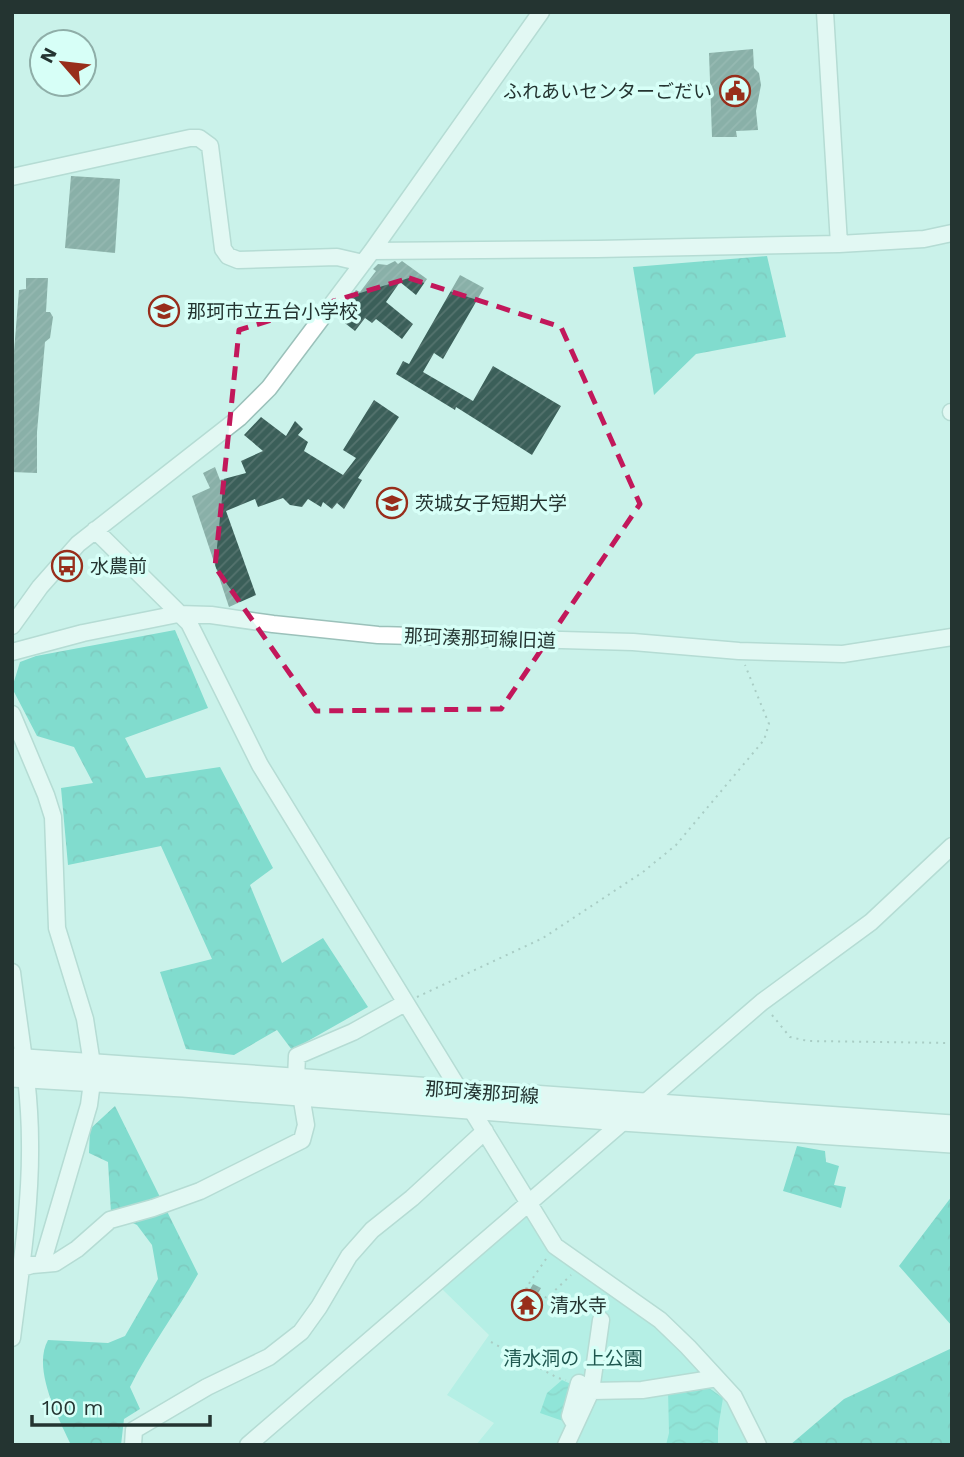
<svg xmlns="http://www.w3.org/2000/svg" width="964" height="1457" font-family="'Work Sans','Noto Sans JP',sans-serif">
<defs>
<pattern id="forest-crowns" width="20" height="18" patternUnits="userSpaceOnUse" patternTransform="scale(1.75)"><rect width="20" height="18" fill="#29c0ae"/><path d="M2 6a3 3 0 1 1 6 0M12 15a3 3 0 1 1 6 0" fill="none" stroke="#239d8e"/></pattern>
<pattern id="water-waves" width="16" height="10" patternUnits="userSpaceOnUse" patternTransform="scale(1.75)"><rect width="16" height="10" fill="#49d6c3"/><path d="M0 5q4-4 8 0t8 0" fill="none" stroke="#40b8a8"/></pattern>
<pattern id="building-hatch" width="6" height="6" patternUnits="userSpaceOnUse" patternTransform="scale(1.75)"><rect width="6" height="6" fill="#3b5f59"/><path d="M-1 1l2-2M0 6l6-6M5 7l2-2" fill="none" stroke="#55736e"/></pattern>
</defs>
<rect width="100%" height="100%" fill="#caf2ea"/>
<path fill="url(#forest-crowns)" d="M767 256 786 337 696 354 654 395 633 267Z
M175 630 208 708 125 738 146 778 220 767 273 868 250 885 282 963 323 938 368 1007 292 1050 277 1030 234 1055 186 1049 160 972 212 959 161 846 68 865 61 788 93 783 74 747 37 736 12 688 20 662 36 656Z
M115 1106 198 1274C176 1313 149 1348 130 1387L140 1409 124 1419 121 1445H71C58 1417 32 1369 48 1340L108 1343 125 1336 158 1279 152 1245 137 1225 111 1213 108 1162 89 1153 90 1129Z
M797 1146 825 1151 826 1162 839 1166 834 1185 846 1187 841 1208 783 1191Z
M952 1196V1326L899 1266Z
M952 1348V1445H790L844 1399Z"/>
<path fill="#9becdf" d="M527 1215 653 1307 728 1397 752 1445H476L494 1423 447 1395 489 1335 441 1288Z"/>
<path fill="url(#water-waves)" d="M562 1380 573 1385 566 1422 540 1413 547 1393Z
M709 1388 723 1398 718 1429V1445H666L669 1433 668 1390Z"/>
<path fill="url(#building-hatch)" d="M753 49 754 68 759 73 761 85 756 111 758 130 736 131 737 137H712L709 53Z
M71 176 120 179 115 253 65 248Z
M395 261 398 264 402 261 427 279 416 295 400 282 386 302 413 324 402 339 376 319 372 323 365 318 355 331 341 320 353 304 348 300 356 290 360 292 376 271 373 269 378 264 387 265Z
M460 275 484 288 443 359 434 353 423 372 473 401 493 366 561 406 532 455 456 407 455 410 396 374 403 361 409 364Z
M26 278H48L46 312H50L53 317 50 338 45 342 37 432V473L12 472V376L19 290 26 289Z
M374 400 399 417 358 478 362 480 344 509 337 503 332 509 323 502 321 507 308 499 302 507 290 505 283 498 258 507 255 499 226 511 256 595 229 607 192 496 210 488 203 473 215 467 220 480 246 473 241 461 263 451 244 435 261 417 286 436 295 421 303 429 298 435 308 442 304 451 343 475 356 458 343 450Z
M533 1284 541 1288 527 1313 519 1309Z"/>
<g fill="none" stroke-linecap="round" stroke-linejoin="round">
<g stroke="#9bc1ba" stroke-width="19">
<path id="minor" d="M825 12 839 244
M12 177 190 138H199L210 146 223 249 228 256 238 260 337 257 363 263
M372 251 597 249 839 244 924 239 952 233
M951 412H952
M95 530 189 623 260 765 555 1246 660 1320 688 1347 734 1397 758 1445
M12 626 40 587 78 544 239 418 269 388 372 251 541 12
M12 652 83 633 178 614 211 615 273 624 378 635 633 642 739 651 843 654 952 637
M12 714 46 795 53 817 57 928 85 1019 92 1064
M12 972C19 1029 30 1085 30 1142 31 1207 20 1274 12 1338
M296 1079 297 1056 353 1032 405 1003
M42 1264 89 1105 92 1082
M12 1271 32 1265 55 1263 77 1249 110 1220 153 1208 200 1191 302 1140 306 1125 301 1095
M574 1423 570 1416 579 1383 591 1391 642 1390 711 1379
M133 1445 134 1430 207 1387 269 1357 301 1332 319 1307 349 1256 372 1230 412 1198 485 1131
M248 1445 762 1002 871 922 952 846
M566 1445 591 1391 601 1320"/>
</g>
<g stroke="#9bc1ba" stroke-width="24">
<path id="major" d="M12 1059 952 1126
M12 1076 183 1086 622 1120 952 1142"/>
</g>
<path stroke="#819f99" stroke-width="2" stroke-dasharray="2 5" stroke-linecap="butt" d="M417 997 543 938 643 872 676 845 764 740 769 724 745 665
M772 1015 790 1037 808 1041 952 1043
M546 1259 526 1288 547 1298 571 1275
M491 1342 558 1378 566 1380"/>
<use href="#minor" stroke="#fff" stroke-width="16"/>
<use href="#major" stroke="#fff" stroke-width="21"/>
</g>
<path d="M0 0H964V1457H0ZM409 278 561 327 640 504 501 709 316 711 215 567 239 330Z" fill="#caf2ea" fill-opacity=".55" fill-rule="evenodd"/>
<path fill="none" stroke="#c2185b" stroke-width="5" stroke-dasharray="14 9" stroke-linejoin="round" d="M409 278 561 327 640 504 501 709 316 711 215 567 239 330Z"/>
<defs>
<g id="civic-ring" transform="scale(1.575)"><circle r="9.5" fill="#d7fff7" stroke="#982e1b" stroke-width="1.5"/><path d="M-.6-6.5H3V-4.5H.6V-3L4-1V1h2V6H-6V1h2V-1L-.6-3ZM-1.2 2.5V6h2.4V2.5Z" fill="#982e1b"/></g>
<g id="school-ring" transform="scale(1.575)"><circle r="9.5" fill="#d7fff7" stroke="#982e1b" stroke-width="1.5"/><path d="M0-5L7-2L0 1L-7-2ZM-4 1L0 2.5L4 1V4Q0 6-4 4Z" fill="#982e1b"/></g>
<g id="university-ring" transform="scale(1.575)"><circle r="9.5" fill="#d7fff7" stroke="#982e1b" stroke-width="1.5"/><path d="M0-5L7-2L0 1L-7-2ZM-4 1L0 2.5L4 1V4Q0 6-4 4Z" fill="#982e1b"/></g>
<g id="bus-ring" transform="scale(1.575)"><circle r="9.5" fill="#d7fff7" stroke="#982e1b" stroke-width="1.5"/><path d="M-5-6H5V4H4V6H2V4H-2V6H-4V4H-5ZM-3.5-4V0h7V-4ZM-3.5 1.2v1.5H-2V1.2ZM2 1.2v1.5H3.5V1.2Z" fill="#982e1b"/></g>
<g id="temple-ring" transform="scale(1.575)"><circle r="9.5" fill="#d7fff7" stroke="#982e1b" stroke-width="1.5"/><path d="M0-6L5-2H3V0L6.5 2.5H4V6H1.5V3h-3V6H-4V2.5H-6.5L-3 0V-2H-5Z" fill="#982e1b"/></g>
</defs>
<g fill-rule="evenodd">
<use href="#civic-ring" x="735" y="91"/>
<use href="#school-ring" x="164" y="311"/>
<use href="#university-ring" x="392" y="503"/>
<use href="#bus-ring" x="67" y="566"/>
<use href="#temple-ring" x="527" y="1305"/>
</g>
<g text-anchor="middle" stroke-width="7" stroke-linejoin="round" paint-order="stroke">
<g font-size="19" fill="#243431" stroke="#d7fff7" text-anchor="start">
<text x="712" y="98" text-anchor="end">ふれあいセンターごだい</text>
<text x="187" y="318">那珂市立五台小学校</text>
<text x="415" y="510">茨城女子短期大学</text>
<text x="90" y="573">水農前</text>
<text x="550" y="1312">清水寺</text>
</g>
<g font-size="19" fill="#243431" stroke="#d7fff7">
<text transform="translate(480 638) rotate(2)" y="7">那珂湊那珂線旧道</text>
<text transform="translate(482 1092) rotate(4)" y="7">那珂湊那珂線</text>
</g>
<g font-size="19" fill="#1e574f" stroke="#d7fff7">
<text x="573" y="1365">清水洞の 上公園</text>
</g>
</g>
<rect width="964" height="1457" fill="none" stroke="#243431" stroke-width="28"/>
<g transform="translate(63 63) rotate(298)"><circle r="33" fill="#d7fff7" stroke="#8faea8" stroke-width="2"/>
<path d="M0-5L12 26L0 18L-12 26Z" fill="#982e1b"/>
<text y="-10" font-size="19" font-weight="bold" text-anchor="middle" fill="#243431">N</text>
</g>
<path d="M32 1415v10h178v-10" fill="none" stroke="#243431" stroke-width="3.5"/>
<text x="42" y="1415" font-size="21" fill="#243431" stroke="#d7fff7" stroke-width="5" paint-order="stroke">100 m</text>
</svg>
